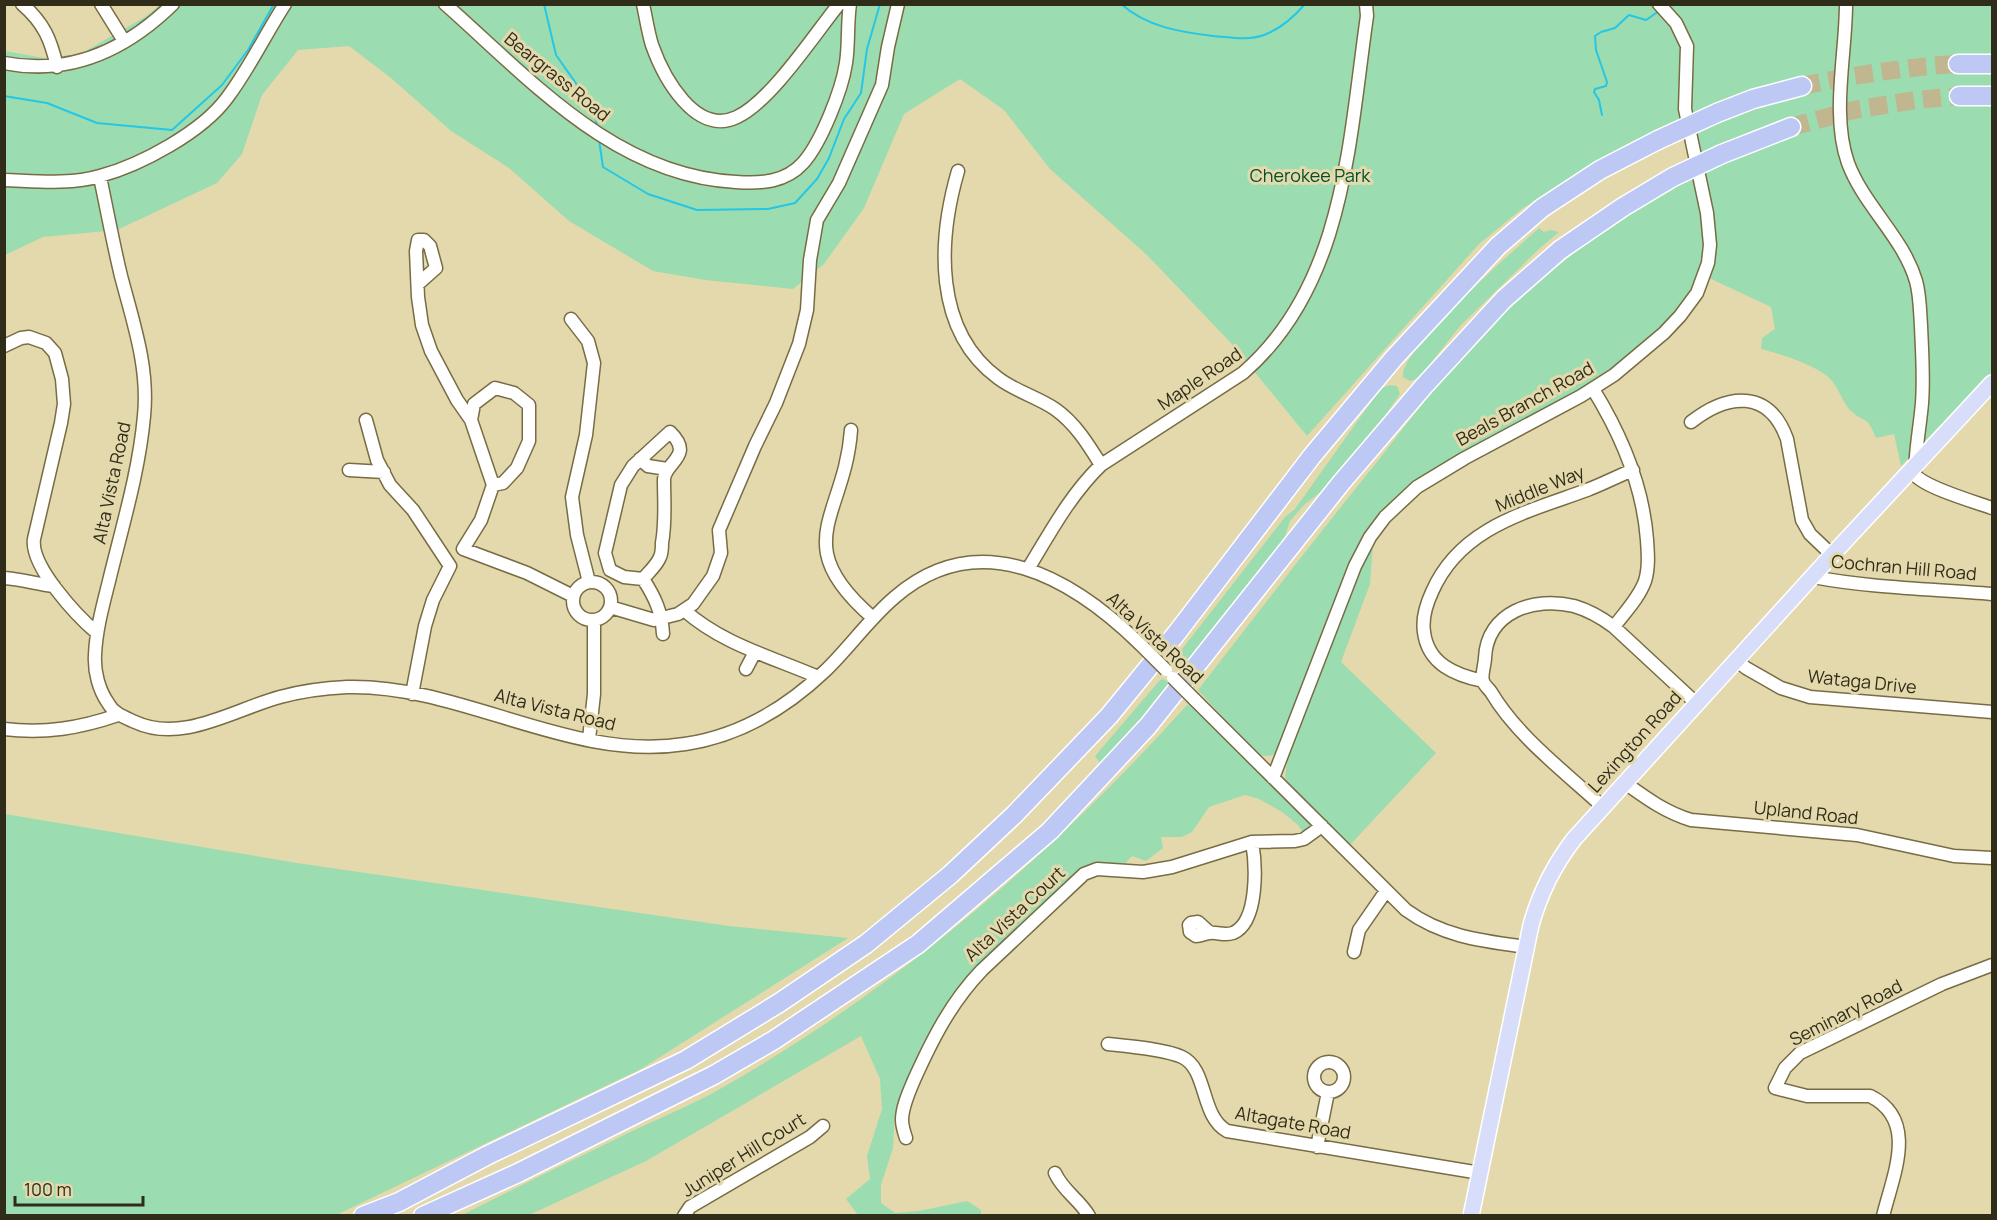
<svg xmlns="http://www.w3.org/2000/svg" width="1997" height="1220" font-family="Manrope,sans-serif">
<rect width="100%" height="100%" fill="#e4d9ac"/>
<path fill="#9cdcb1" d="M160 5H1992V372L1901 466 1894 434 1876 438C1867 414 1864 424 1849 409 1842 401 1839 389 1832 381 1820 366 1780 354 1761 349L1762 338 1775 329 1771 307 1709 278 1655 336 1595 383 1479 446 1376 522 1280 750C1272 758 1265 757 1255 753L1198 690C1257 614 1316 537 1377 462 1400 432 1423 402 1448 374 1516 294 1600 224 1695 177L1700 194 1696 122 1633 141 1523 208 1479 244 1307 436 1230 342 1147 255 1050 169 1004 110 960 79 904 114 864 208 824 264 793 289 705 280 653 271 569 221 509 168 451 131 391 78 349 46 298 50 262 95 242 154 217 183 117 230 43 237 5 255V51L44 58 80 54 145 17Z
M1539 228 1544 232 1551 230 1559 232 1540 248 1460 326 1419 378 1410 381 1403 377C1399 349 1515 250 1539 228Z
M1390 385 1397 386 1400 394 1386 414 1326 488 1305 504 1290 521 1281 549 1180 671 1172 662 1285 517 1295 509 1381 388Z
M1373 544 1370 584 1341 662 1436 753 1349 846 1292 790 1285 777 1287 761 1344 608 1365 557Z
M1163 679 1171 683 1173 688 1103 767 1095 756 1160 680Z
M1187 705H1193L1313 823 1311 828 1305 835 1298 825 1282 812 1259 799 1245 795 1209 807 1192 832 1182 837H1161L1163 848 1146 861 1132 856 1123 866 1103 863 1086 867 992 954 951 997 925 1043 895 1114 893 1148 881 1185V1203L895 1213 919 1211 967 1201 981 1210V1215H858L846 1199 870 1179 867 1156 882 1109 880 1079 861 1036 646 1161 529 1215 460 1216C515 1188 571 1161 626 1134 657 1119 690 1106 720 1089 899 987 1050 857 1187 705Z
M5 814 297 863 729 926 848 938 641 1069 336 1215H5Z"/>
<g fill="none" stroke-linecap="round" stroke-linejoin="round">
<path stroke="#26c6e5" stroke-width="2" d="M544 4 556 55 594 109 597 126
M1121 4C1147 27 1180 32 1213 36 1230 37 1247 41 1264 35 1280 29 1294 17 1305 4
M4 96 47 103 97 123 172 130 222 85 248 50 274 4
M1602 115 1599 100 1594 92 1595 89 1606 86 1607 82 1596 50 1595 36 1601 32 1615 28 1629 15 1646 20 1659 11
M599 140 603 167 648 194 697 210 768 209 795 203 817 179 829 158 844 119 861 93 867 49 880 4"/>
<path stroke="#c0b68f" stroke-width="18" stroke-dasharray="18 9" stroke-linecap="butt" d="M1802 86C1854 75 1905 67 1958 64
M1791 127 1854 110 1916 100 1959 96"/>
<g stroke="#776c44" stroke-width="15">
<path id="minor" d="M22 4C44 23 51 40 57 67
M101 4 124 41
M445 4C530 79 615 176 736 182 761 184 786 182 803 163 821 143 842 90 846 63 849 44 847 24 850 4
M643 4C646 18 648 32 652 45 663 76 695 137 737 117 771 101 814 35 839 4
M1846 4C1846 54 1831 115 1848 163 1864 206 1903 237 1916 281 1920 295 1920 311 1921 326 1922 351 1924 377 1922 403 1920 427 1915 451 1915 475 1926 488 1975 502 1992 508
M4 63C70 76 126 50 173 4
M958 171C938 240 933 330 998 378 1015 391 1037 397 1055 409 1075 423 1088 444 1101 465
M100 177C107 210 113 243 121 276 133 322 149 367 144 416 139 472 122 527 109 581 103 605 96 630 95 655 94 672 99 690 108 703 114 714 124 717 135 722 182 744 235 709 280 697 302 691 324 688 347 687 462 684 569 762 685 744 739 736 786 708 825 671 849 648 869 619 895 597 980 524 1072 578 1140 644
M4 180C35 181 70 185 100 176 141 165 202 132 227 98 249 69 265 35 285 4
M418 284 436 268 430 246 424 240H418L416 251 418 297 422 325 431 351 457 400 471 420 493 485 481 520 463 549 527 573 573 596
M571 319 588 341 594 363 586 435 572 497 577 535 589 582
M4 346 21 338 29 337 46 343 55 353 62 379 64 404 61 423 34 539C30 566 77 616 97 633
M1593 389C1622 436 1643 485 1647 540 1648 554 1649 568 1645 581 1639 598 1624 613 1614 627
M366 420 377 460 390 485 413 510 450 566 433 600 425 626 412 694
M471 420 474 404 495 388 514 393 529 405V441L517 468 503 483 493 485
M1691 422C1728 393 1769 389 1787 439L1802 520 1810 534 1832 555
M851 430C845 517 786 543 873 618
M670 432C695 456 665 462 664 479 664 501 666 521 662 543 662 547 662 553 660 557 657 565 649 572 643 579L624 577 610 570 605 553 621 485 633 466Z
M640 459 648 466 667 469
M349 470 384 472
M1028 569C1050 533 1070 495 1101 465L1243 373C1345 285 1349 140 1367 16L1366 4
M1813 577C1872 588 1932 589 1992 594
M4 578C21 579 37 584 54 586
M643 579C655 597 662 613 663 634
M573 601a19 19 0 1 1 38 0a19 19 0 1 1-38 0Z
M610 607 654 620 678 614 693 604 713 576 721 553 719 530 755 446 776 403 799 344 807 310 810 260 817 220 839 183 882 85 888 47 898 4
M684 610C722 644 772 657 818 677
M1736 660 1746 668 1781 688 1810 697 1992 712
M746 669 755 652
M1483 681C1455 675 1428 664 1424 632 1422 619 1426 605 1432 592 1460 527 1527 512 1587 490 1603 484 1618 476 1633 470
M1194 699 1406 910C1443 937 1483 941 1527 947
M4 729C45 734 80 728 118 715
M589 739 594 694V620
M1273 778 1355 566 1370 537 1385 517 1417 487 1465 458 1581 396 1614 375 1664 333 1680 316 1697 293 1708 263 1710 245 1707 213 1685 109 1687 46 1676 23 1659 4
M1625 783C1646 798 1665 812 1691 820L1857 835 1954 856 1992 858
M1603 807C1565 772 1517 736 1491 692 1489 689 1484 685 1483 681 1481 675 1485 664 1485 658 1487 612 1534 596 1574 606 1588 610 1602 618 1614 627L1697 704
M1210 933 1198 922 1191 923 1189 925 1190 932 1196 936C1201 936 1206 933 1210 933 1218 932 1224 936 1233 933 1259 922 1256 864 1252 842
M1354 952 1359 930 1386 891
M1108 1044C1128 1046 1164 1049 1182 1057 1208 1069 1200 1116 1227 1131L1480 1173
M1314 1077a15 15 0 1 1 30 0a15 15 0 1 1-30 0Z
M906 1138C904 1132 902 1126 902 1120 902 1107 909 1092 914 1080 932 1040 951 1002 982 970L1084 874 1097 869 1143 872 1172 867 1252 842 1295 841 1304 839 1322 826
M1317 1147 1328 1092
M1055 1173C1063 1191 1079 1199 1089 1216
M684 1216 690 1207 810 1137 823 1126
M1883 1216C1893 1175 1919 1120 1870 1096H1807L1775 1088 1785 1068 1800 1053 1942 984 1992 965"/>
</g>
<g stroke="#fff" stroke-width="18">
<path id="major" d="M1471 1216 1531 925C1540 893 1554 865 1574 839L1832 555 1992 383"/>
</g>
<g stroke="#fff" stroke-width="21">
<path id="highway" d="M1958 64H1992
M1959 96H1992
M1717 113 1753 99 1802 86
M1722 154 1791 127
M363 1216 399 1202 488 1155 686 1060 779 1003 866 944 950 875 1014 815 1109 716 1176 634 1312 456 1394 358 1498 246 1542 208 1600 170 1658 140
M423 1216 518 1173 714 1075 774 1040 918 944 1050 831 1148 726 1341 483 1424 386 1504 299 1560 250 1623 207 1673 177"/>
</g>
<use href="#minor" stroke="#fff" stroke-width="12"/>
<use href="#major" stroke="#d8def9" stroke-width="15"/>
<use href="#highway" stroke="#bec8f5" stroke-width="18"/>
<g stroke="#776c44" stroke-width="15" stroke-linecap="butt">
<path id="minor-bridge" d="M1140 644 1166 670
M1173 678 1194 699"/>
</g>
<g stroke="#fff" stroke-width="21" stroke-linecap="butt">
<path id="highway-bridge" d="M1658 140 1717 113
M1673 177 1722 154"/>
</g>
<use href="#minor-bridge" stroke="#fff" stroke-width="12"/>
<use href="#highway-bridge" stroke="#bec8f5" stroke-width="18"/>
</g>
<g text-anchor="middle" stroke-width="6" stroke-linejoin="round" paint-order="stroke">
<g font-size="18" fill="#302c1a" stroke="#e4d9ac">
<text transform="translate(557 77) rotate(39)" y="6">Beargrass Road</text>
<text transform="translate(1200 379) rotate(-34)" y="6">Maple Road</text>
<text transform="translate(1525 404) rotate(-29)" y="6">Beals Branch Road</text>
<text transform="translate(112 483) rotate(-78)" y="6">Alta Vista Road</text>
<text transform="translate(1540 489) rotate(-22)" y="6">Middle Way</text>
<text transform="translate(1904 568) rotate(5)" y="6">Cochran Hill Road</text>
<text transform="translate(1155 638) rotate(43)" y="6">Alta Vista Road</text>
<text transform="translate(1862 682) rotate(6)" y="6">Wataga Drive</text>
<text transform="translate(555 710) rotate(14)" y="6">Alta Vista Road</text>
<text transform="translate(1635 742) rotate(-48)" y="6">Lexington Road</text>
<text transform="translate(1806 813) rotate(6)" y="6">Upland Road</text>
<text transform="translate(1015 914) rotate(-43)" y="6">Alta Vista Court</text>
<text transform="translate(1846 1013) rotate(-27)" y="6">Seminary Road</text>
<text transform="translate(1293 1123) rotate(10)" y="6">Altagate Road</text>
<text transform="translate(744 1155) rotate(-32)" y="6">Juniper Hill Court</text>
</g>
<g font-size="18" fill="#00512b" stroke="#e4d9ac">
<text x="1310" y="182">Cherokee Park</text>
</g>
</g>
<rect width="1997" height="1220" fill="none" stroke="#302c1a" stroke-width="12"/>
<path d="M15 1196v9h128v-9" fill="none" stroke="#302c1a" stroke-width="3"/>
<text x="24" y="1196" font-size="18" fill="#302c1a" stroke="#e4d9ac" stroke-width="4.5" paint-order="stroke">100 m</text>
</svg>
